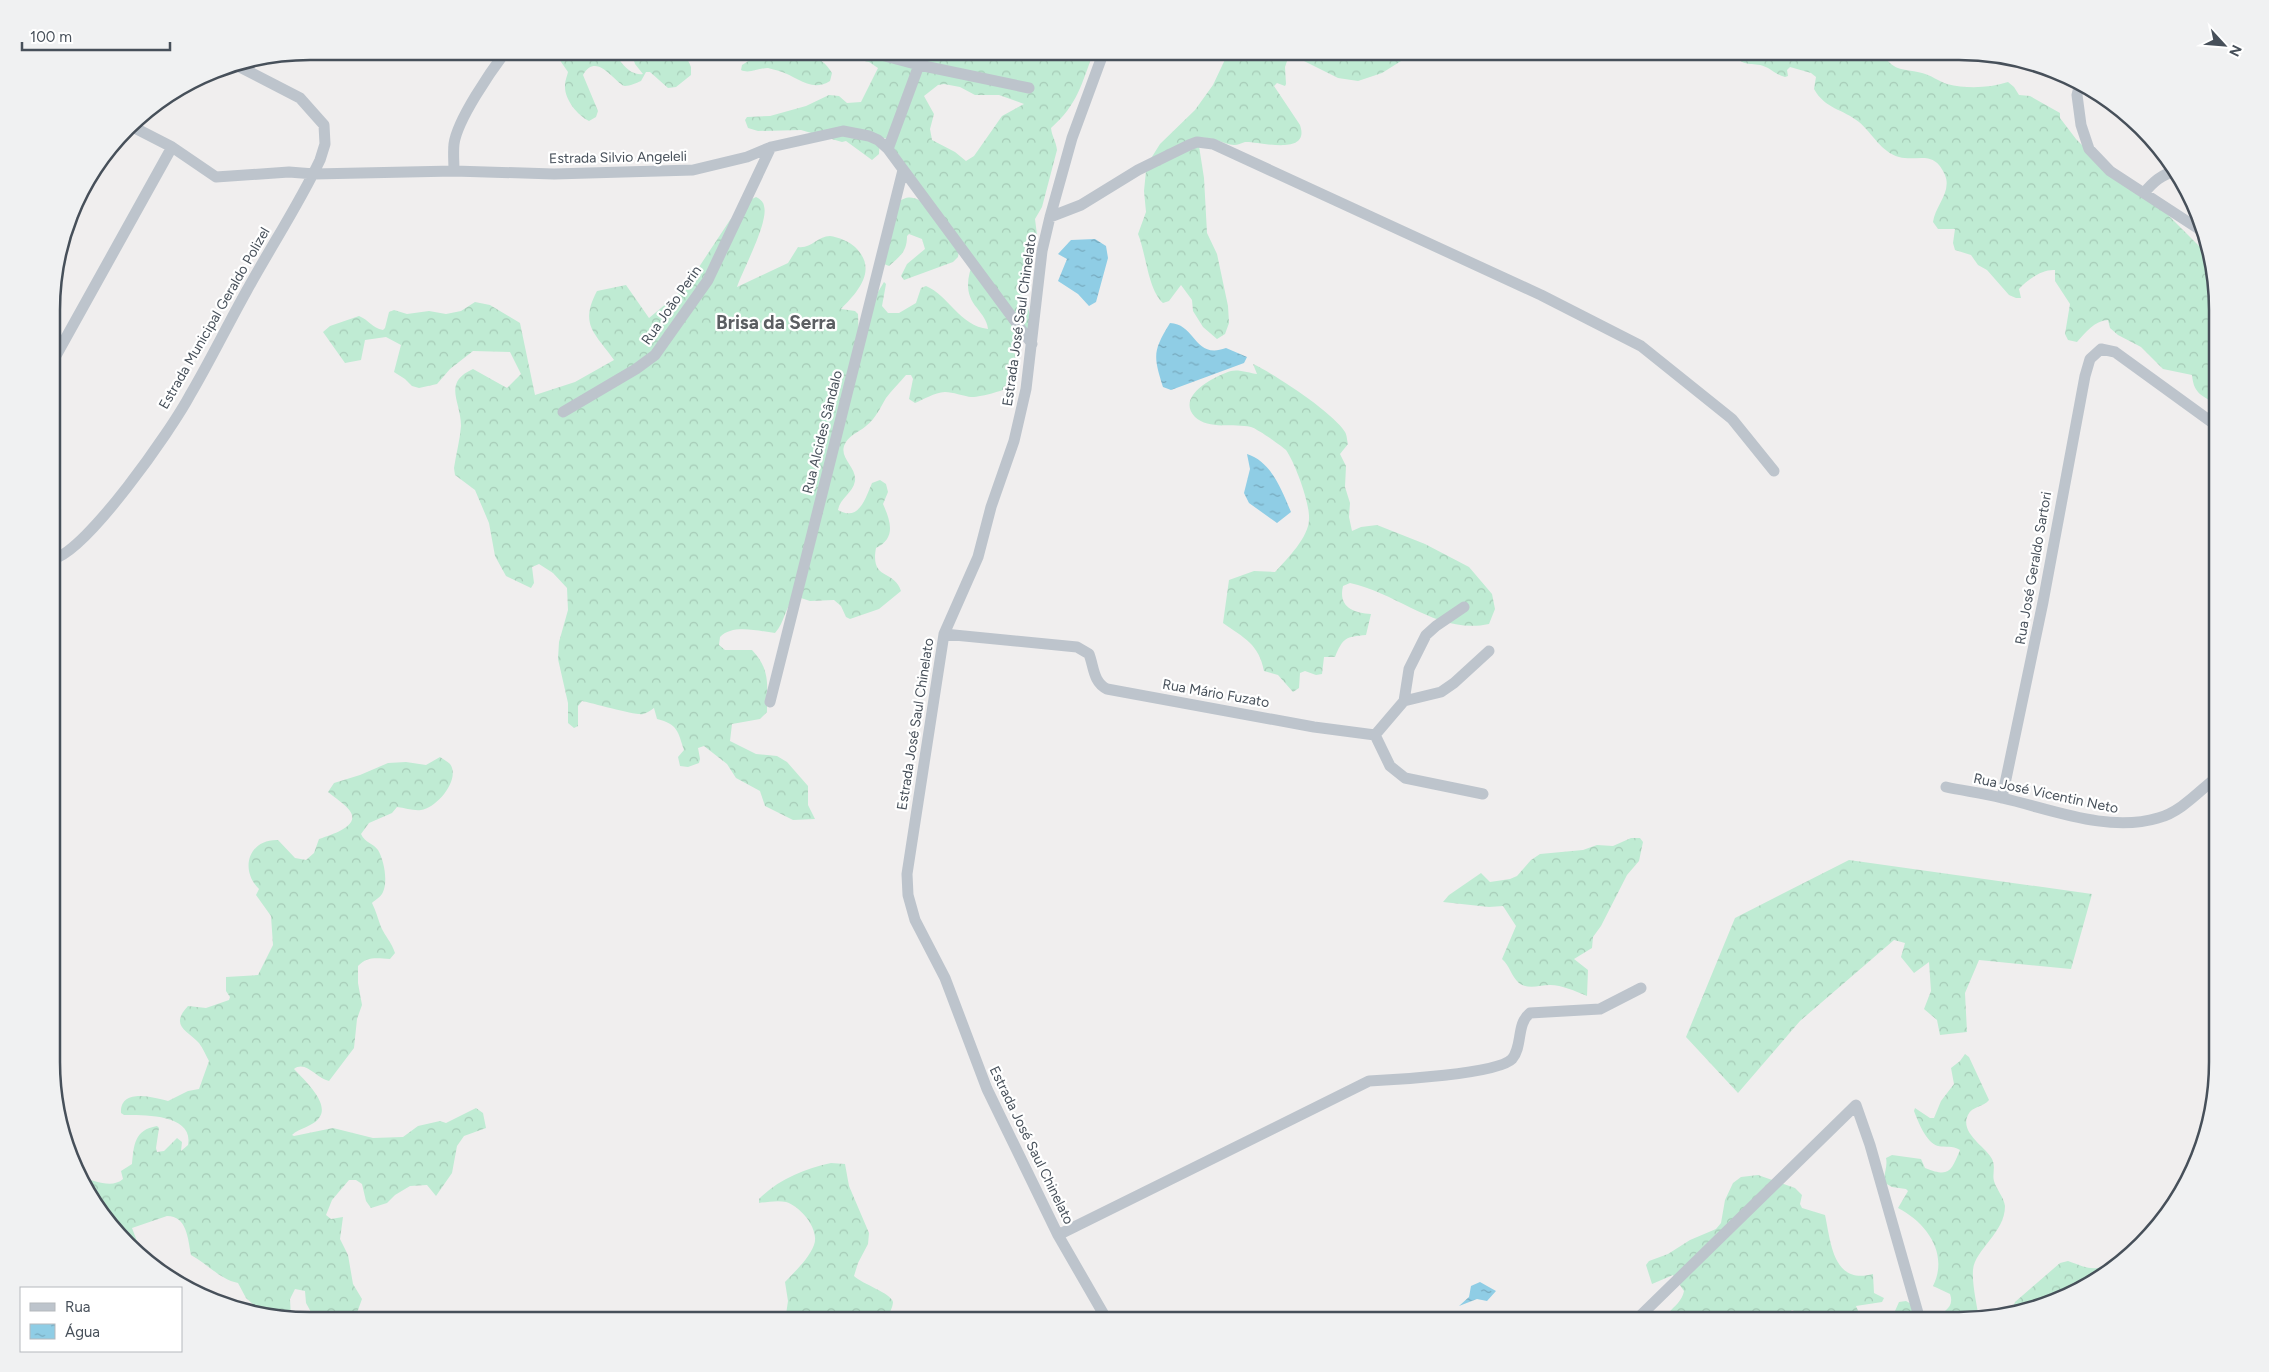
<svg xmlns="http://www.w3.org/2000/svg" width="2269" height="1372" font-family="Figtree,sans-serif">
<defs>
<pattern id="forest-crowns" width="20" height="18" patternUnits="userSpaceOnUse" patternTransform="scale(1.25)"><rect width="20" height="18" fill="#bfebd3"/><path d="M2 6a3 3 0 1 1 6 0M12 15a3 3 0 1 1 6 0" fill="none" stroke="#a6cbb7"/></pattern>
<pattern id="water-ripples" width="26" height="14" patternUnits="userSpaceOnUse" patternTransform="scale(1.25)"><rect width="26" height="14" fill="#8fcde5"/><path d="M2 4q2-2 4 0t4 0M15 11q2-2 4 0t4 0" fill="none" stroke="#77a9bd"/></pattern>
</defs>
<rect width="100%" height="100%" fill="#f0eeee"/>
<path fill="url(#forest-crowns)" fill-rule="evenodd" d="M546 51H613C620 61 629 76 643 74L635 64 631 51H687L686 56 691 67V75L676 87 668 88 650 72H646L641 81C636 83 630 86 625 86 616 85 597 50 583 75L598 111 596 117 589 121C577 115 564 99 565 85 565 81 567 76 568 72L559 59Z
M764 51C788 51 819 49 832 73L830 81C811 93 797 76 779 71 776 70 771 69 768 68 759 68 749 74 741 70L742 65Z
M822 51H852L898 62 904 59 907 52 940 59H959L960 51H1094C1081 85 1078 104 1051 128 1052 137 1056 141 1057 150L1042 207 1035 219 1037 235 1032 255 1033 271 1030 277 1017 286 1026 302 1036 333 1016 328 1014 331C1014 347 1019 371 1011 385 1009 390 977 398 971 397 963 396 953 392 945 392 934 393 924 399 915 403L909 399 913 379 911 375H906C900 382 892 390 886 398 880 408 876 418 866 426 858 433 848 435 844 446 840 459 857 468 855 481 853 493 840 498 838 510 859 522 865 499 872 483L880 480 886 484 888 492 883 504C891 522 896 538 876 548 870 581 894 569 901 591L879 609 850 619 846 617 841 606 834 600 810 601 795 596C785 607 785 622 775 633 758 631 732 624 720 637L719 645 725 650H752C771 670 767 686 767 712L760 719 732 724 730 741 756 754 777 756 787 762 808 786V805L815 819 793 820 765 806 760 791 736 778 727 764 704 746 698 748 700 759 699 763 688 767 680 766 678 757 684 750C678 732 678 724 657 719L654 708C651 710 647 713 643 714 638 716 592 703 582 701L578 706V726L574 728 568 723V703L558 659 559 642 568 610 567 588 553 573 539 564 532 567 534 583 531 588 506 576 495 556 489 523 475 490 455 475 454 468C456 454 460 440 461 426 461 401 442 383 473 369L507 388 521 374 510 352 473 351 450 369 437 384 419 388 412 386 405 379 394 372 401 345 386 337 365 340 361 360 345 363 323 332 330 326 359 316C369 320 372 328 383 330L385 328 389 312 394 310 407 314 429 311 446 314 461 311 475 302 490 305 520 323 535 395 575 382 614 360C595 333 579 325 597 291L626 285 649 318 691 283 689 270 699 267 730 220 748 201 756 197C760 199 763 201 764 206 769 222 743 269 737 287L788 263 798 247C811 249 818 236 830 236 838 237 850 242 855 247 878 269 859 291 841 309L855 311 858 314 859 344 878 292 884 282 886 284 882 306 888 313H899L916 303 921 288 926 286C948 295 960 326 988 329 987 320 982 315 977 308 964 293 967 277 974 260L960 245 958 257 953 262 904 280 901 276 907 264 925 249 922 239 909 234 907 236C907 252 900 256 889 266L884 264 896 204C910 192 916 199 931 206L898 154 885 138H880L879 154 872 160 846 141 842 142 801 130 758 131 748 128 745 120 747 117 770 116 806 106 829 95 839 96 847 103 861 102 878 68 869 62ZM944 84 960 87 975 95H999L1024 104 1002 116 974 156 966 161 955 152 932 140 930 129 934 114 924 96 938 85Z
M1229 51H1417L1382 73 1358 81 1338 78 1296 57 1288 58 1285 67 1286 84 1285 86 1277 83 1274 86 1300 125C1311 157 1258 141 1245 142 1241 143 1238 145 1234 145 1222 144 1213 136 1200 138L1199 146 1204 178 1207 233 1217 254 1228 306 1229 323 1225 334 1217 339 1203 327 1193 311 1192 300 1181 285 1169 301 1163 303C1148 290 1146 253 1138 234L1146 212 1144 191 1146 171 1150 160 1160 144 1195 110 1213 85Z
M1733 51H1880C1896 73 1898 67 1922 73 1931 75 1938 81 1947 84 1967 89 1989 88 2008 82L2014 87 2019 95 2030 96 2060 113V118L2076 139 2089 152 2138 185 2210 257 2217 293V406C2203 394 2194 396 2192 375L2163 369 2141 347 2118 335 2110 328 2108 320C2094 321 2086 332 2077 342L2068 340 2065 334 2070 304 2055 281V270C2042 269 2027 280 2019 289L2021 298H2016L2009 295 1987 270 1978 265 1971 255 1955 250 1953 243 1955 229H1938L1933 222C1935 206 1952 192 1945 175 1934 149 1918 162 1899 157 1881 152 1873 134 1859 122 1843 109 1825 109 1814 89L1816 77 1811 73 1790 67 1787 70 1788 76 1785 77C1778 75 1774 72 1768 68 1753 60 1747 70 1732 54Z
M1253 364C1273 373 1334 413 1345 432 1347 435 1347 441 1348 444L1340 454 1346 466 1345 487 1350 503 1349 517 1352 531 1361 527 1377 525 1425 544 1469 567 1492 594 1495 609 1489 624C1438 635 1398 593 1350 583L1343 586C1338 607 1353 613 1371 614L1366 635C1346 637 1343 637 1335 657H1324L1322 674 1316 675 1305 671 1300 673 1299 688 1293 692 1278 675 1264 671C1259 644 1244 638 1223 623L1229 580 1254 571 1275 572C1287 559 1309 537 1309 519 1310 503 1295 463 1286 450 1282 446 1256 428 1251 427 1234 423 1209 430 1195 417 1175 396 1215 376 1231 371 1238 369 1250 373 1257 374Z
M440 757C443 759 448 762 450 764 461 779 437 808 421 810 414 811 405 808 397 807L392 813 369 823 361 834C365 843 373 843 378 850 384 860 388 881 383 892 381 897 375 900 372 903 376 911 378 919 381 927 385 936 392 943 395 953L390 959C377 958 367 956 358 966V983L362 1005 357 1019 354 1048 329 1081C317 1079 306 1060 294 1069 302 1078 331 1103 319 1118 314 1126 299 1128 292 1135L294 1136 333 1128 373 1138 403 1137 418 1126 440 1121 446 1123 476 1108 483 1113 486 1128 464 1136 457 1146 452 1173 436 1196 427 1185 410 1186 395 1195 387 1203 371 1208 366 1201 362 1184 356 1180H349L332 1200 326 1215 331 1219 343 1217 340 1239 348 1255 353 1284 362 1299 354 1321H316L306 1303 305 1291 295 1289 290 1299 291 1318 259 1314 255 1306 246 1298 238 1283C219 1279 208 1264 191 1255 188 1239 187 1216 167 1216L132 1228 143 1257C115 1236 96 1208 81 1178 94 1180 112 1189 123 1179L121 1171 132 1164C134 1145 134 1130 157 1126L159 1128 156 1148 157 1152 164 1151 177 1138 182 1142 181 1151 188 1145C194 1114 144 1115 124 1115L121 1113C120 1087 155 1098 168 1101L188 1091 199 1089 209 1061C206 1056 203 1048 199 1043 188 1031 169 1026 188 1006L206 1008 229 1000 230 997 226 991V977L258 975 273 945 271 916 256 895 259 889C239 869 249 839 278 840L295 858 306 860 314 853 319 839C329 835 361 827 350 811 345 804 335 798 328 792L334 783 360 775 388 763 406 762 426 765Z
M1631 838H1640L1643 842 1639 861 1627 875 1601 926 1593 937 1592 948 1574 959 1588 970 1587 996C1575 991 1562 985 1550 985 1540 985 1528 990 1519 983 1511 976 1510 966 1502 959L1516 926 1503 906 1489 907 1443 902 1449 895 1481 873 1490 882 1510 879 1517 876 1531 860 1540 854 1583 850 1597 845 1613 846Z
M1849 860 2092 894 2071 969 1979 960 1965 993 1967 1032 1940 1035 1937 1020 1924 1009 1931 991 1929 962 1914 973 1901 957 1905 943 1894 940 1800 1021 1738 1093 1686 1037 1735 918Z
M1965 1054 1969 1057 1989 1100C1984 1107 1972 1106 1968 1115 1959 1133 1986 1147 1992 1159 1996 1167 1992 1174 1994 1181 1996 1189 2004 1197 2005 1206 2005 1233 1975 1249 1973 1270 1972 1286 1977 1304 1979 1320H1935C1943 1311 1955 1308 1950 1294L1933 1286C1949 1254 1927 1223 1898 1208L1908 1191 1906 1189 1892 1187 1885 1183C1883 1173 1888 1167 1886 1158L1892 1155 1921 1159 1925 1168C1950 1178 1951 1171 1960 1150 1952 1145 1946 1148 1938 1146 1926 1143 1918 1121 1914 1111L1915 1108 1930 1118H1934L1941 1101 1954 1084 1951 1068 1960 1061Z
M831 1163 845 1164 849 1186 869 1233 868 1244 858 1263 854 1276C862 1284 891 1293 893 1302 893 1307 888 1316 886 1321H785L788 1301 785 1282C796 1270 808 1260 814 1245 820 1229 800 1206 786 1202 778 1200 767 1202 759 1203V1199C779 1179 804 1169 831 1163Z
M1758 1175 1795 1188 1802 1195 1800 1204 1802 1208 1825 1215C1831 1243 1833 1285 1873 1274L1874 1293 1884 1298 1882 1302 1856 1306 1862 1320H1797L1796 1312 1792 1310 1781 1320H1665C1670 1307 1681 1305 1684 1291L1673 1275 1652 1284 1646 1265 1649 1261 1668 1254 1690 1240 1716 1229 1721 1223 1725 1200 1733 1183 1741 1177Z
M2068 1261C2087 1268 2094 1272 2113 1263L2115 1266 2088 1286 2026 1312 2010 1315 2015 1302 2060 1263Z
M1906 1301 1913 1305 1922 1320H1897L1895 1311 1899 1302Z"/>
<path fill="url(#water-ripples)" d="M1095 239 1106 246 1108 258 1096 302 1089 306 1078 294 1058 281 1067 259 1058 254 1071 240Z
M1170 323C1196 324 1194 360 1226 348L1247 357 1244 363 1171 390 1163 387C1153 355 1153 351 1170 323Z
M1247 454C1272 462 1282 491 1291 512L1277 523 1249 503 1244 493 1250 469Z
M1480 1282 1496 1291 1487 1301 1477 1299 1459 1306 1469 1297 1471 1286Z"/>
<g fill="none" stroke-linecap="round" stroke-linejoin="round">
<path stroke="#bdc4cc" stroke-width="11" d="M866 51 919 65 1029 88
M1104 51 1072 138 1050 217 1042 251 1026 389 1014 441 991 507 978 557 944 634 907 874 908 895 915 920 945 978 987 1089 1058 1235 1107 1320
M2080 83 2077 95 2081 125 2089 149 2110 171 2205 233
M131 126 172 147 216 177 289 172 314 174 454 171 554 174 693 170 747 157 771 147 843 131 869 136 878 140 888 149 1032 344
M888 149 919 65
M454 171C454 162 453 152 454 144 457 120 491 71 506 51
M2144 193C2153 182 2162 174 2176 171
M1050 217 1081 205 1138 170 1189 145 1197 142 1213 144 1541 295 1641 346 1732 419 1774 471
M53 361 172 147
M563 412 636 369 655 355 708 280 771 147
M53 559C87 551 172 429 190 395 210 361 227 326 246 292 270 248 298 206 320 160L325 144 324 125 300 98 238 66
M944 634 1077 647 1089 654C1094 667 1093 682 1107 689L1314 727 1375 735 1390 766 1405 778 1483 794
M1404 701 1441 692 1454 683 1489 651
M770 702 903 170
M1375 735 1404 701 1409 669 1426 635 1436 626 1464 607
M1946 787C1964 791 1983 793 2002 798 2051 809 2108 833 2158 818 2181 812 2199 791 2217 777
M2002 798 2043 602 2085 376 2090 359 2101 349 2115 352 2217 426
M1058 1235 1369 1081C1393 1080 1498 1074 1512 1059 1523 1046 1516 1024 1530 1013L1600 1009 1641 988
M1636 1320 1856 1105 1870 1145 1920 1320"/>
</g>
<g text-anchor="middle" stroke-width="4.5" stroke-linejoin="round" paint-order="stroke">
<g font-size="14" fill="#47505a" stroke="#fff">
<text transform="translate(618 157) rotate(-1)" y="5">Estrada Silvio Angeleli</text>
<text transform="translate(671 305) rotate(-55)" y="5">Rua João Perin</text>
<text transform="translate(214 318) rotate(-60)" y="5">Estrada Municipal Geraldo Polizel</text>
<text transform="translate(1019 320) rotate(-82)" y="5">Estrada José Saul Chinelato</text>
<text transform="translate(822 432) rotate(-76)" y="5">Rua Alcides Sândalo</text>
<text transform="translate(2033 568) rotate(-80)" y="5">Rua José Geraldo Sartori</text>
<text transform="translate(1216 693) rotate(10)" y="5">Rua Mário Fuzato</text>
<text transform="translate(915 724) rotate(-81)" y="5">Estrada José Saul Chinelato</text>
<text transform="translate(2046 793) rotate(12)" y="5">Rua José Vicentin Neto</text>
<text transform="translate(1032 1145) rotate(64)" y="5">Estrada José Saul Chinelato</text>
</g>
<g font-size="19" font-weight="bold" fill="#5b5e62" stroke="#fff">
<text x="776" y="329">Brisa da Serra</text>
</g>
</g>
<path d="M0 0H2269V1372H0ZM310 60H1959A250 250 0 0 1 2209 310V1062A250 250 0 0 1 1959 1312H310A250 250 0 0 1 60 1062V310A250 250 0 0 1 310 60Z" fill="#f0f1f2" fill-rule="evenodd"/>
<path fill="none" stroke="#47505a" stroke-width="2.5" d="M310 60H1959A250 250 0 0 1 2209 310V1062A250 250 0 0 1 1959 1312H310A250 250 0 0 1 60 1062V310A250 250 0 0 1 310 60Z"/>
<rect x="20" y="1287" width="162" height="65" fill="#ffffff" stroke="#b5b9bd"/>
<rect x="30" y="1303" width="25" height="8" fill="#bdc4cc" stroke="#b5b9bd"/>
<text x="65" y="1312" font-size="15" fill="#47505a">Rua</text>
<rect x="30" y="1324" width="25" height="15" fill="url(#water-ripples)" stroke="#b5b9bd"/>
<text x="65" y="1337" font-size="15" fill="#47505a">Água</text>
<g transform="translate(2224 45) rotate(116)" stroke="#ffffff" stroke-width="4" paint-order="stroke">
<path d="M0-4L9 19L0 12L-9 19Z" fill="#47505a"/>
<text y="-8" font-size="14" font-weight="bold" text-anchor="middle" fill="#47505a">N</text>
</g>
<path d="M22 42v8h148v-8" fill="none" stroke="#47505a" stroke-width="2.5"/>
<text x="30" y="42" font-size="15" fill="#47505a" stroke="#ffffff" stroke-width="4" paint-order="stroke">100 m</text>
</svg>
